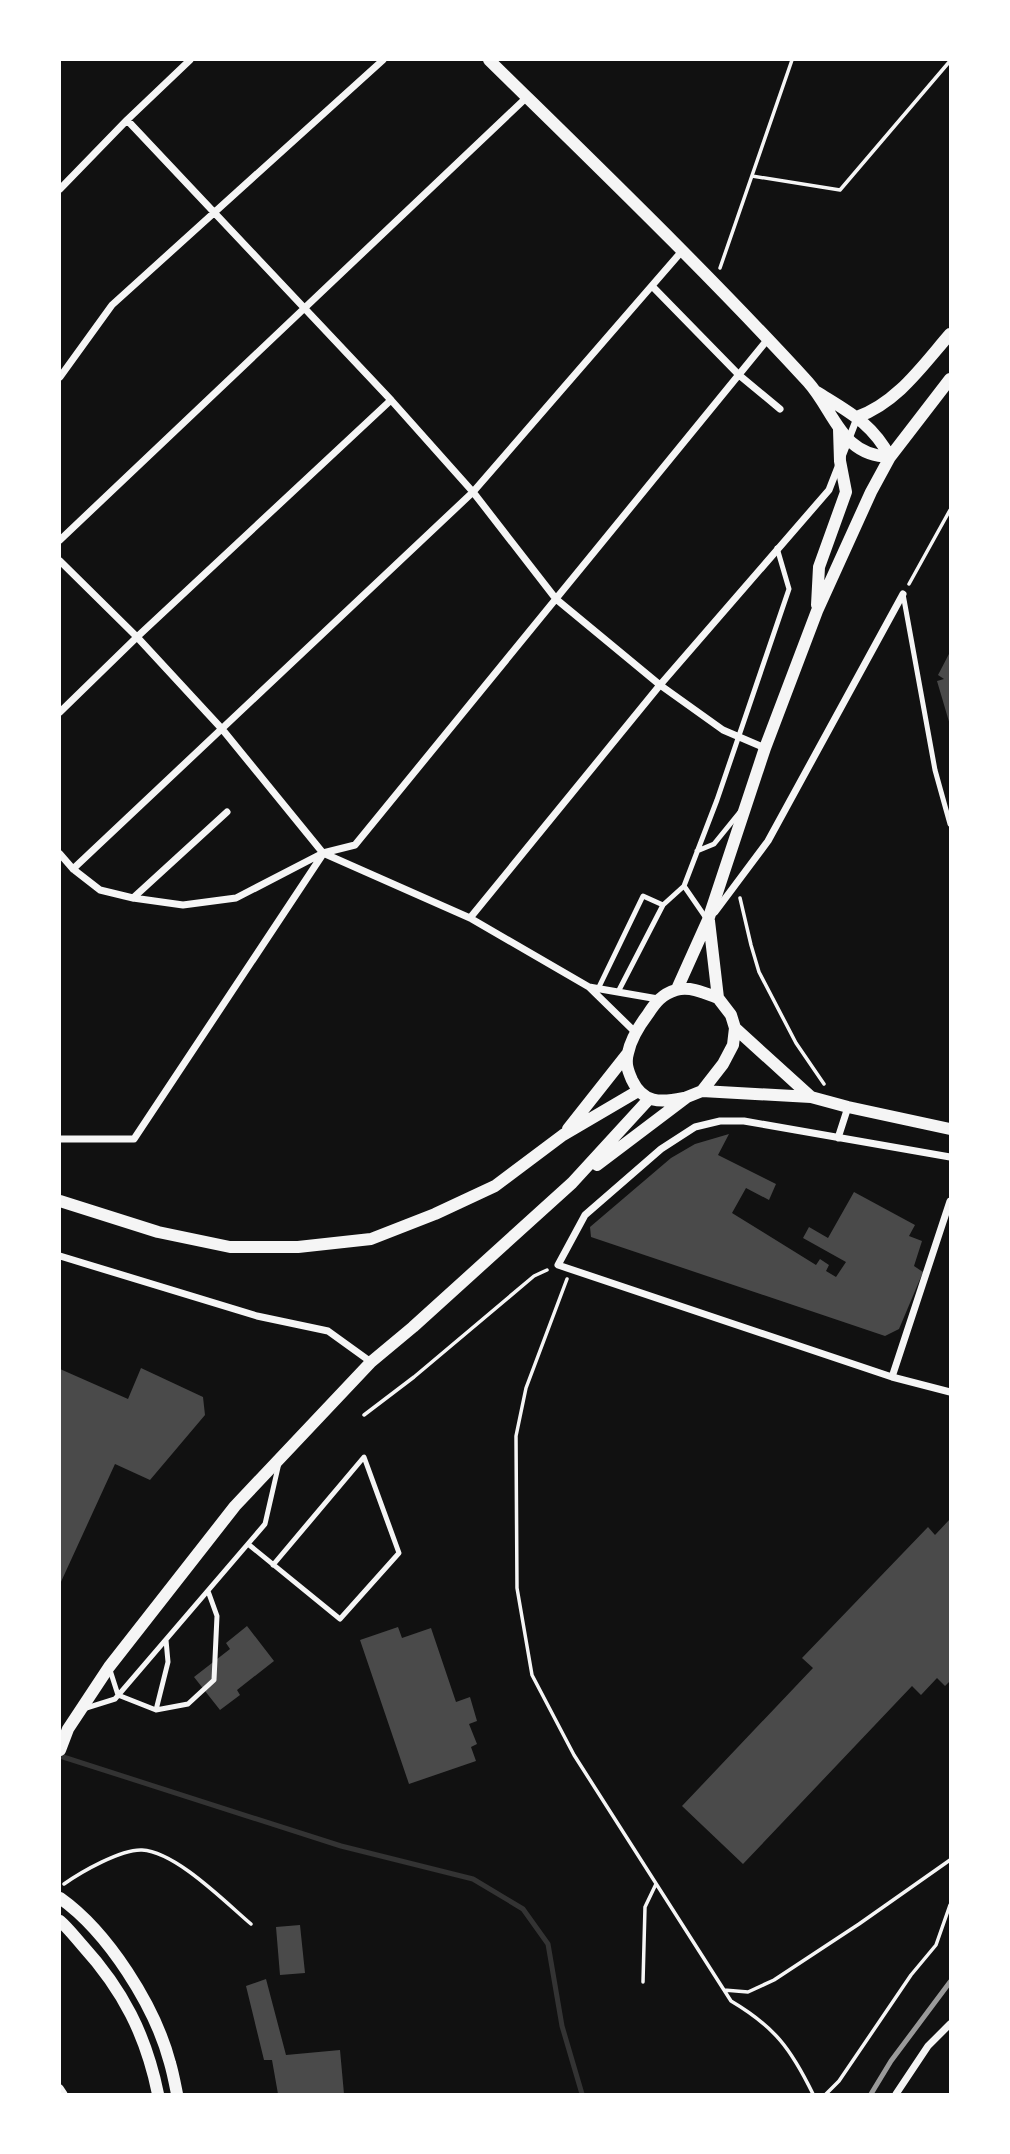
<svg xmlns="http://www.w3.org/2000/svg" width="1010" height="2154" font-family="'IBM Plex Sans',sans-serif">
<rect width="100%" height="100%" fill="#111"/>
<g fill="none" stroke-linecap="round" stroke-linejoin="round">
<path stroke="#333" stroke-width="5" d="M60 1756 341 1846 473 1879 523 1909 548 1944 562 2026 582 2094"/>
</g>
<path fill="#4a4a4a" d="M950 652V725L937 681 944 679 938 675Z
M729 1134 718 1155 776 1184 769 1200 746 1188 732 1213 816 1265 820 1259 829 1265 826 1271 836 1277 846 1262 803 1238 809 1227 828 1238 854 1192 915 1225 909 1236 922 1241 914 1266 923 1272 899 1329 885 1336 591 1237 590 1227 671 1158 695 1144Z
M141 1368 203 1397 205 1415 150 1480 115 1464 60 1584V1369L128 1399Z
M950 1519V1681L945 1686 937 1678 921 1695 912 1686 743 1864 682 1806 813 1668 802 1658 928 1527 935 1535Z
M247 1626 274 1661 237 1690 240 1695 220 1710 194 1677 230 1649 226 1643Z
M398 1627 402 1638 431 1628 456 1702 470 1697 477 1721 469 1724 477 1744 471 1747 476 1761 409 1784 360 1640Z
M300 1925 305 1973 280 1975 276 1927Z
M266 1979 286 2055 340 2050 344 2094H278L272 2060H264L246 1986Z"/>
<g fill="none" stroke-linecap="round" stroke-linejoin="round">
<path stroke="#f5f5f5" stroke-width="3.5" d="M752 176 840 190 950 61
M720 268 792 60
M909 584 950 510
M740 898 751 945 759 972 796 1043 824 1084
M567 1279 526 1388 516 1436 517 1588 532 1675 574 1755 731 2001C775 2027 791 2049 813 2094
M364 1415 414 1377 534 1276 547 1270
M64 1884C81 1872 121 1849 142 1850 176 1852 224 1901 251 1924
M643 1982 645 1907 656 1884
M724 1990 748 1992 774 1980 859 1924 950 1860
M826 2094 839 2081 911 1975 936 1945 950 1905"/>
<path stroke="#f5f5f5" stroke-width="5" d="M903 594 935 770 950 824
M697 851 714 844 740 812
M684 886 706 918
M598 989 643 896 663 905
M618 992 663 905 684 886 717 800 789 589 777 548
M248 1544 340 1619 399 1553 364 1457 273 1565
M110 1670 118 1695 156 1710 188 1704 214 1680 217 1616 208 1591
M83 1709 115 1699 265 1524 279 1463
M156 1710 168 1662 166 1640"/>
<path stroke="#f5f5f5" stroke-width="7" d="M127 120 391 400 473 492 556 599 660 685 723 730 765 748
M60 189 127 120 190 60
M652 286 739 375 780 409
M60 377 112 305 383 60
M60 540 527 97
M60 561 137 637 222 729 323 853 470 918 589 987 635 1032
M60 712 137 637 391 400
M60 854 73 869 100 890 133 898 183 905 236 898 323 853 355 845 768 339
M73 869 473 492 682 251
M133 898 227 812
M715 912 768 841 903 594
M470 918 660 685 829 490 857 418
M589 987 658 999
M838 1138 848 1107
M60 1139H134L323 854
M950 1157 744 1121H720L695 1127 661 1149 585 1215 558 1265 892 1377 950 1392
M60 1256 257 1316 328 1331 371 1362
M892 1377 950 1201
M60 2088 64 2094
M896 2094 928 2046 950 2024"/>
<path stroke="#f5f5f5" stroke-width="12" d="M489 60C597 166 706 271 808 382 835 412 841 456 890 457
M817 392C849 412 872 423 890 457
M857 417C897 403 923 365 950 334
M817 605 819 567 846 492 840 461 839 429
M677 989 708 920 765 748 817 611 871 492 890 457 950 379
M735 1028 811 1097
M702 1091 811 1097 848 1107 950 1129
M683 1098C660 1103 643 1103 632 1080 628 1071 625 1063 628 1053 631 1038 639 1026 648 1014 655 1003 662 994 676 990 690 986 705 993 718 998
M568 1129 628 1053
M597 1165 687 1097 702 1091 723 1064 733 1045 735 1028 731 1015 718 998 709 921
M60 1201 158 1232 230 1247H298L371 1239 435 1214 495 1186 563 1135 638 1091
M60 1750 68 1729 109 1667 235 1506 371 1362 413 1327 572 1183 649 1099
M60 1898C108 1932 155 2006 170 2063 173 2073 175 2084 177 2094
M60 1921C68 1928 75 1937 82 1945 123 1990 146 2035 158 2094"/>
<path stroke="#9a9a9a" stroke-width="5" d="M871 2094 891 2061 950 1982"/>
</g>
<rect width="1010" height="2154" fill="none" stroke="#ffffff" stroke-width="122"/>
</svg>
